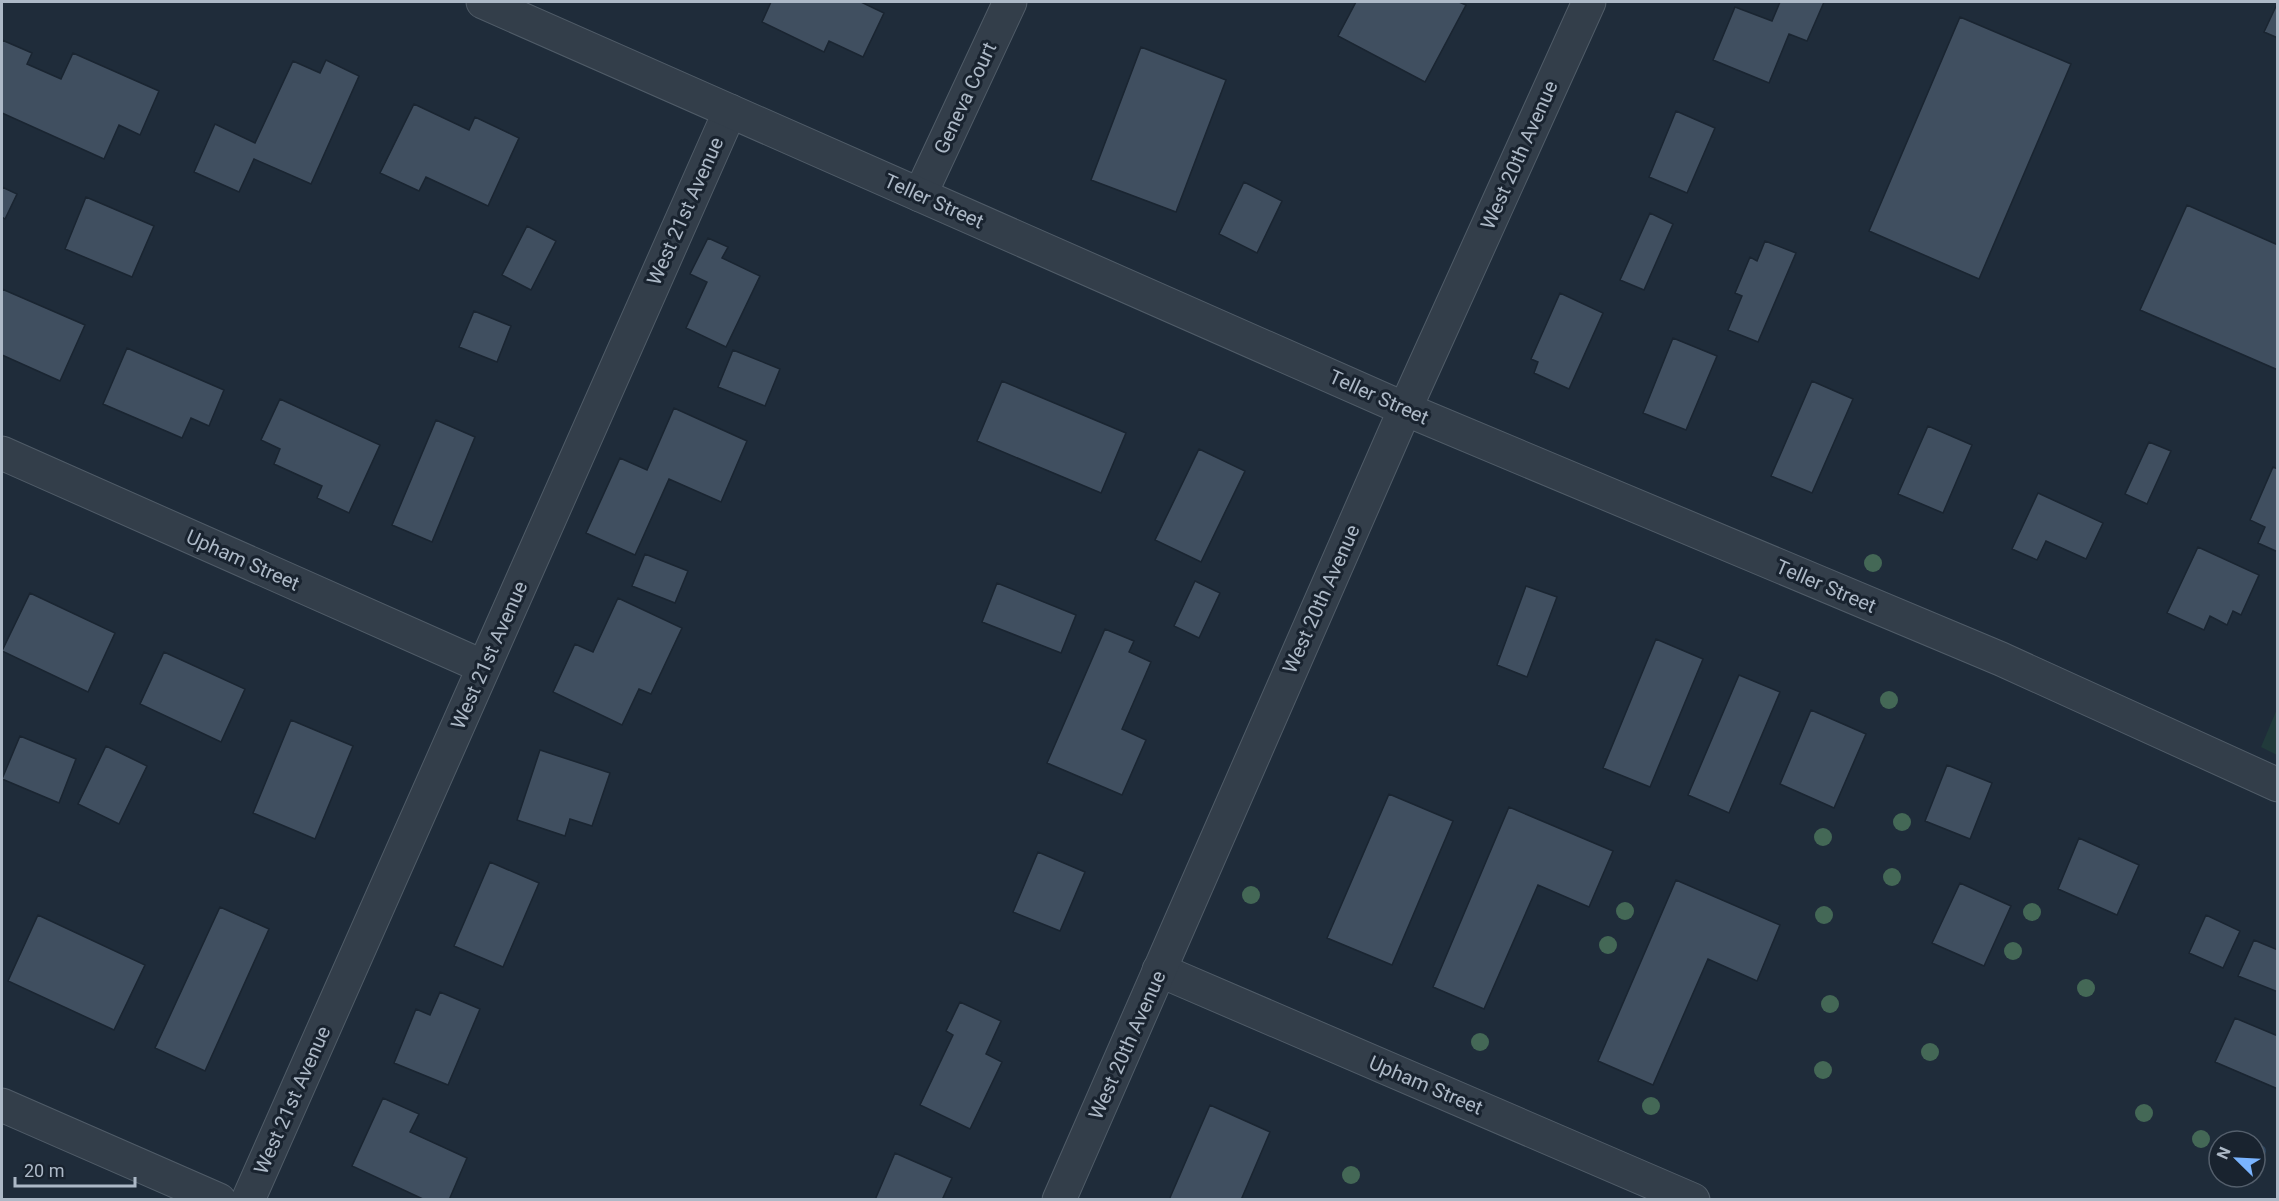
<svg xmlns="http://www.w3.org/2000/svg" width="2279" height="1201" font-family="Roboto,sans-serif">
<rect width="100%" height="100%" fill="#1f2c3a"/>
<path fill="#213a3b" d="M2277 709V755L2261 747Z"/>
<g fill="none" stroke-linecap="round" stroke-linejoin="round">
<path stroke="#2f4761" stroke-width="12" d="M2255 1155 2260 1151"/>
</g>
<path fill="#404f60" stroke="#1a2531" stroke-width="1.5" d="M771 2H861L884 13 863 57 829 41 824 52 762 22Z
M1356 2H1459L1466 5 1425 82 1338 36Z
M1780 2H1824L1807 41 1789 34 1769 83 1713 60 1735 7 1772 21Z
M2278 2V38L2264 32Z
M1960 17 2071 64 1979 279 1869 231Z
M2 40 32 53 27 64 61 79 73 53 159 91 140 135 119 125 104 159 2 113Z
M1141 47 1226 80 1176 212 1091 180Z
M326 60 359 76 311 184 254 159 239 192 194 172 215 124 255 143 293 61 320 73Z
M414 104 469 130 475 117 519 138 488 206 426 177 419 191 380 173Z
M1676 111 1715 128 1687 193 1649 177Z
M1244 182 1282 201 1257 253 1219 234Z
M2 187 17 194 5 219 2 217Z
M86 197 154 226 132 277 65 249Z
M2187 205 2278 245V370L2140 310Z
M1650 213 1673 224 1644 290 1620 280Z
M527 226 556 241 531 290 502 275Z
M708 238 728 247 722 258 760 276 726 347 686 328 707 282 690 274Z
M1765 241 1796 253 1758 342 1728 330 1742 296 1735 293 1750 257 1757 261Z
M2 289 85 325 60 381 2 355Z
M1560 293 1603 313 1569 389 1534 373 1538 362 1531 359Z
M474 311 511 326 497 362 459 347Z
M1673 338 1717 356 1686 430 1643 413Z
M127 348 224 390 209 426 191 418 182 438 103 404Z
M733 350 780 369 765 406 718 387Z
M1002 381 1126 433 1101 493 977 441Z
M1812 381 1853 399 1812 493 1771 476Z
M280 399 380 445 349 513 317 498 322 486 274 464 280 449 261 440Z
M674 408 747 441 721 502 669 479 635 555 586 533 620 458 647 470Z
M436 420 475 437 432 542 392 525Z
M1928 426 1972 445 1943 513 1898 494Z
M2149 442 2171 451 2147 504 2125 494Z
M1199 449 1245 471 1201 562 1155 540Z
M2273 467 2278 469V552L2258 543 2265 527 2250 520Z
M2038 493 2103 523 2086 559 2046 541 2037 560 2012 549Z
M2198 547 2259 575 2241 615 2233 611 2227 625 2210 616 2204 630 2167 613Z
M645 554 688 571 675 603 632 586Z
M1195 581 1220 593 1199 638 1174 626Z
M997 583 1076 615 1061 653 982 622Z
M1526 586 1557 597 1527 677 1497 665Z
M30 593 115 633 88 692 2 651Z
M618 598 682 628 651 694 639 689 622 725 553 692 575 644 593 652Z
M1105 629 1134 641 1129 652 1151 662 1122 729 1146 740 1122 795 1047 763Z
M1656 639 1703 659 1650 787 1603 768Z
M164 652 245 689 221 742 140 704Z
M1739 675 1780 692 1729 813 1688 795Z
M1811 710 1866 734 1834 808 1780 784Z
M291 720 353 746 315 839 253 813Z
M20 736 76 759 59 803 2 779Z
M106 746 147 766 119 824 78 804Z
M540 750 610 773 592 826 570 819 565 836 517 820Z
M1947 765 1992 783 1970 839 1925 821Z
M1389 794 1453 821 1392 965 1327 938Z
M1509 807 1613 851 1589 907 1538 885 1484 1009 1433 987Z
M2079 838 2139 865 2117 915 2058 889Z
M1038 852 1085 872 1060 931 1013 912Z
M490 862 539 883 503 967 454 946Z
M1676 880 1780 925 1757 981 1708 959 1653 1085 1598 1061Z
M1960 883 2011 906 1984 966 1932 943Z
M220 907 269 929 205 1071 155 1048Z
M38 915 145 965 114 1030 8 981Z
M2206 915 2240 931 2223 968 2189 953Z
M2254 940 2278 950V992L2238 976Z
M440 992 480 1009 448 1085 394 1063 416 1009 430 1015Z
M960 1002 1001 1021 986 1054 1002 1062 970 1129 920 1105 953 1035 946 1031Z
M2235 1018 2278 1036V1089L2215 1062Z
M383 1098 419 1114 410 1132 467 1158 449 1200H425L352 1166Z
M1210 1105 1270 1132 1241 1200H1169Z
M895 1153 952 1178 942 1200H875Z"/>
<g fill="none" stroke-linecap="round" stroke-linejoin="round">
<g stroke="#505c68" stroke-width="35">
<path id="minor" d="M920 195 1010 2
M2 453 484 667
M1159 970 1693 1200
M2 1105 219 1200
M248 1200 730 111"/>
</g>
<g stroke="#505c68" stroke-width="35">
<path id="tertiary" d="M483 2 1405 409 2001 659 2278 785
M1059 1200 1405 409 1589 2"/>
</g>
<use href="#minor" stroke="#333e4a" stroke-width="33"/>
<use href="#tertiary" stroke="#333e4a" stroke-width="33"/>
</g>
<g fill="#446856">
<circle cx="1873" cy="563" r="9"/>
<circle cx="1889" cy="700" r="9"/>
<circle cx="1902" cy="822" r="9"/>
<circle cx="1823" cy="837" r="9"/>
<circle cx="1892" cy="877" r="9"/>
<circle cx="1251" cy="895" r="9"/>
<circle cx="1625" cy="911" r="9"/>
<circle cx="2032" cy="912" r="9"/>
<circle cx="1824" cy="915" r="9"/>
<circle cx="1608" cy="945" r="9"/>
<circle cx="2013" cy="951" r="9"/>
<circle cx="2086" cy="988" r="9"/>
<circle cx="1830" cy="1004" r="9"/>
<circle cx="1480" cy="1042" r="9"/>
<circle cx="1930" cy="1052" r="9"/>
<circle cx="1823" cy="1070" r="9"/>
<circle cx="1651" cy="1106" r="9"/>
<circle cx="2144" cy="1113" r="9"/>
<circle cx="2201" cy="1139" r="9"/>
<circle cx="1351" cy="1175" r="9"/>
</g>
<g text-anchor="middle" stroke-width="6" stroke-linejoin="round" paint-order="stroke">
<g font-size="20" fill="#adb9c7" stroke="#19232f">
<text transform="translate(965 98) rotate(-65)" y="7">Geneva Court</text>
<text transform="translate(1519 155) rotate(-66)" y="7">West 20th Avenue</text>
<text transform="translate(934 201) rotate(24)" y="7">Teller Street</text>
<text transform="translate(685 211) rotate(-66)" y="7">West 21st Avenue</text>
<text transform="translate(1379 397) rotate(24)" y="7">Teller Street</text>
<text transform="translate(243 560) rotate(24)" y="7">Upham Street</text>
<text transform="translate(1826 586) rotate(23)" y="7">Teller Street</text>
<text transform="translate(1321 599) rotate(-66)" y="7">West 20th Avenue</text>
<text transform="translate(489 655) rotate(-66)" y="7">West 21st Avenue</text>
<text transform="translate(1127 1045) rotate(-66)" y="7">West 20th Avenue</text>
<text transform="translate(1426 1085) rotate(23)" y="7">Upham Street</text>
<text transform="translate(292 1100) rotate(-66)" y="7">West 21st Avenue</text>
</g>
</g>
<rect width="2279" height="1201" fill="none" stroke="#adb9c7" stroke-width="6"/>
<g transform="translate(2237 1159) rotate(294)"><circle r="28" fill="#19232f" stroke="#545f6c" stroke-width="1.5"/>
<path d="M0-4.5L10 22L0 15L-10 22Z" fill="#7ab4ff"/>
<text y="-9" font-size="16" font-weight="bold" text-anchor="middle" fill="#adb9c7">N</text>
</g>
<path d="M15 1177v9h120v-9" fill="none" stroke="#adb9c7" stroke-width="3"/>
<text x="24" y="1177" font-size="18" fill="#adb9c7" stroke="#19232f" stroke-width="4.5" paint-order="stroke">20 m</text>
</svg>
